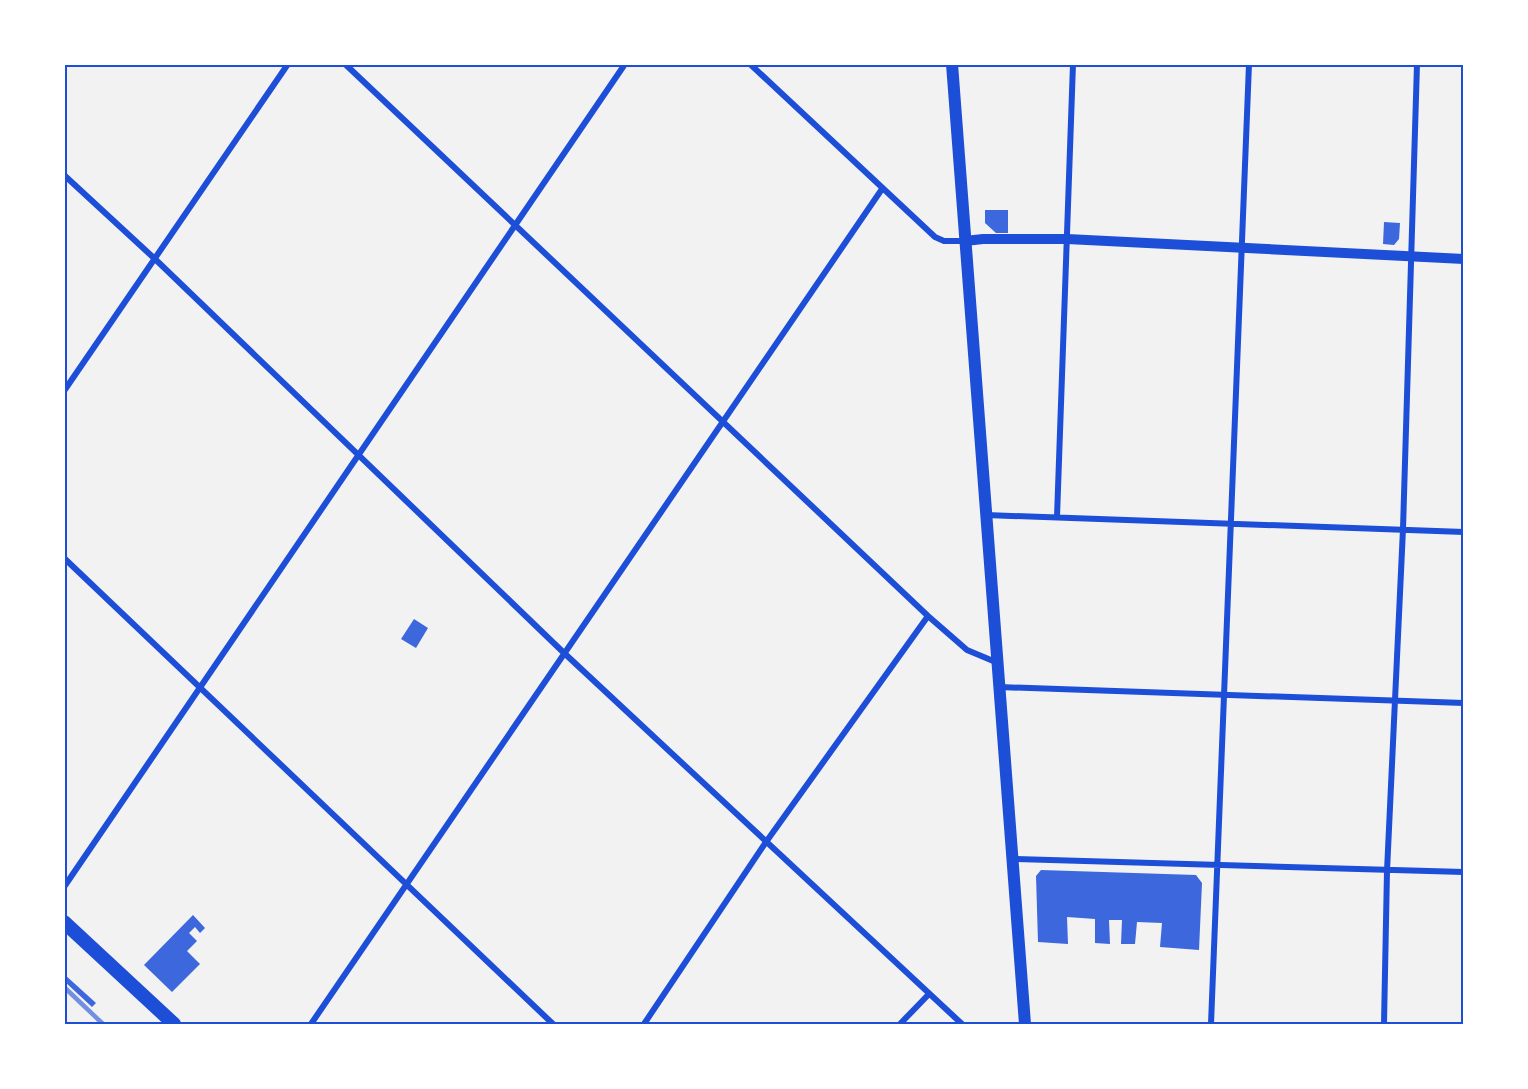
<svg xmlns="http://www.w3.org/2000/svg" width="1528" height="1089" font-family="Lato,sans-serif">
<rect width="100%" height="100%" fill="#f2f2f2"/>
<path fill="#3d67dc" d="M985 210H1008V233H996L985 223Z
M1384 222 1400 223 1399 239 1394 245 1383 244Z
M414 619 428 628 416 648 401 639Z
M1041 870 1196 875 1202 883 1199 950 1160 947 1162 923 1137 922 1135 944H1121L1122 920H1109L1110 944 1095 943V919L1067 917 1068 944 1038 942 1036 876Z
M193 915 205 928 200 933 195 927 189 933 197 941 187 951 200 964 172 992 144 965Z
M64 974 96 1003 92 1007 64 981Z"/>
<g fill="none" stroke-linecap="round" stroke-linejoin="round">
<path stroke="#1d4ed8" stroke-width="6" d="M345 64 928 616 967 650 998 663
M750 64 935 237 944 241H965
M64 175 155 259 563 652 962 1024
M64 391 288 64
M986 515 1464 532
M1057 517 1073 64
M64 558 553 1024
M999 687 1464 703
M1013 859 1464 872
M64 887 625 64
M311 1024 882 189
M644 1024 766 842 928 616
M900 1024 929 994
M1211 1024 1249 64
M1384 1024 1387 871 1403 529 1417 64"/>
<path stroke="#1d4ed8" stroke-width="10" d="M965 241 983 239H1067L1464 259"/>
<path stroke="#1d4ed8" stroke-width="12" d="M952 64 1025 1024"/>
<path stroke="#1d4ed8" stroke-width="14" d="M64 922 174 1024"/>
<path stroke="#7290e2" stroke-width="4.5" d="M64 987 103 1024"/>
</g>
<rect width="1528" height="1089" fill="none" stroke="#ffffff" stroke-width="132"/>
<rect x="66" y="66" width="1396" height="957" fill="none" stroke="#1d4ed8" stroke-width="2"/>
</svg>
